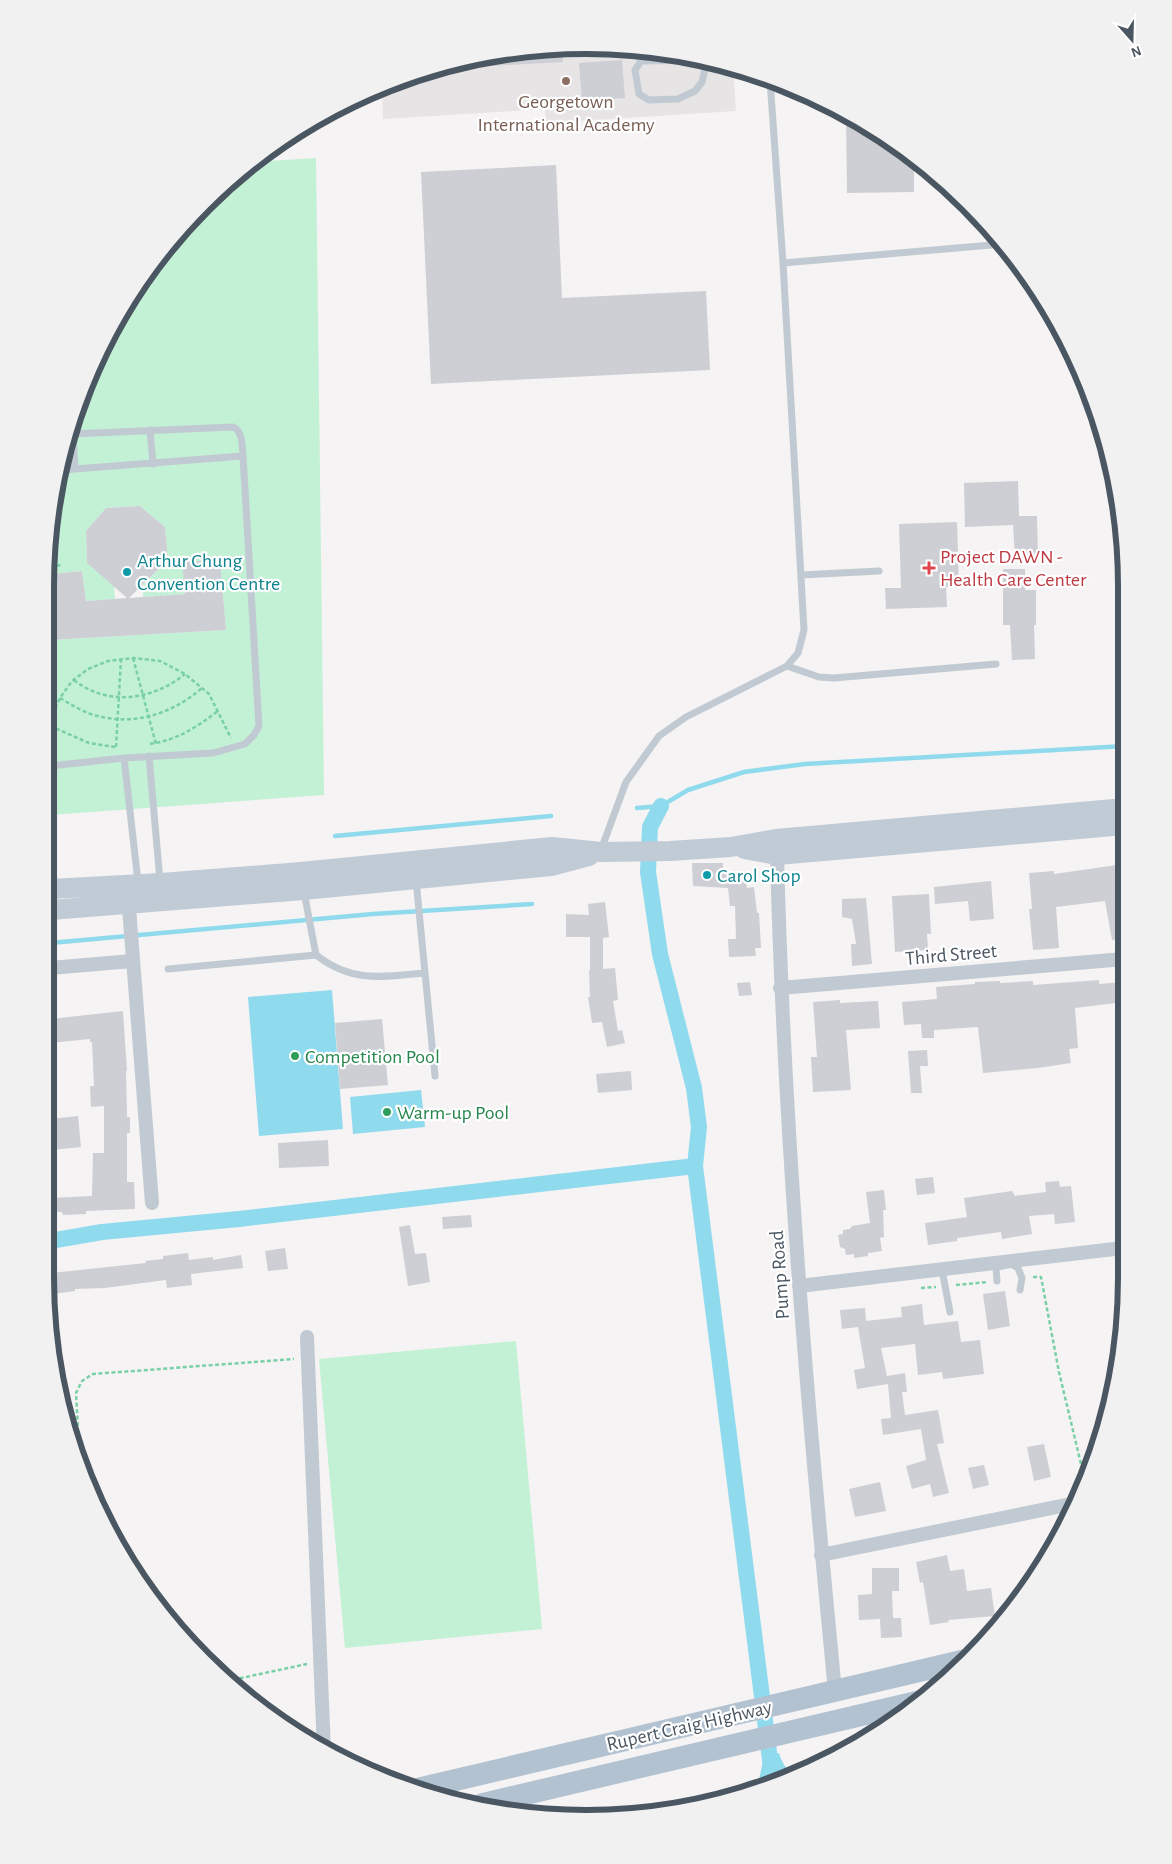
<svg xmlns="http://www.w3.org/2000/svg" width="1172" height="1864" font-family="'Alegreya Sans',sans-serif">
<rect width="100%" height="100%" fill="#f5f3f3"/>
<path fill="#e6e4e5" d="M622 46 726 64 733 66 736 111 546 123 545 109 383 119 382 88 412 74 516 50Z"/>
<path fill="#c3f1d5" d="M316 158 324 795 50 815V640L226 630 220 560 183 562 185 594 143 597V585L168 560 165 527 140 506 106 508 86 531 87 563 114 586 115 599 86 601 82 571 50 574V516L86 379 157 256 230 179 254 162Z
M516 1341 542 1629 345 1648 319 1359Z"/>
<path fill="#90daee" d="M332 990 343 1129 259 1136 248 997Z
M421 1090 425 1127 353 1134 350 1097Z
M779 1753C781 1761 788 1773 796 1776L751 1792 747 1781 759 1780 764 1756Z"/>
<g fill="none" stroke-linecap="round" stroke-linejoin="round">
<path stroke="#90daee" stroke-width="4.5" d="M637 808 661 806 688 790 744 772 805 764 1125 746
M335 836 551 816
M50 943 373 914 532 904"/>
<path stroke="#90daee" stroke-width="16" d="M661 806 650 827 648 872 660 954 694 1088 699 1127 695 1166 772 1776
M50 1241 102 1232 239 1219 695 1166"/>
</g>
<path fill="#cdcfd5" d="M562 48 563 62 469 67 468 61 516 50Z
M622 60 625 98 582 101 579 63Z
M846 114 914 156V192L847 193Z
M556 165 562 298 706 291 710 370 431 384 421 172Z
M1018 481 1019 516H1037L1038 557 1015 558 1013 525 965 527 964 483Z
M140 506 165 527 168 560 129 598 185 594 182 562 220 560 226 630 50 640V574L82 571 86 601 127 598 87 563 86 531 106 508Z
M957 522 959 587H946L947 607 886 609 885 588H901L899 524Z
M1003 569H1025V590H1036V625H1034L1035 659 1012 660 1010 625H1003Z
M692 863H723V874L745 871 747 888 754 887 757 913H759L761 948H755L756 956 729 957 728 939H736L735 906H730L728 888 693 886Z
M1124 864V938L1112 940 1105 901 1056 907 1059 948 1033 950 1029 909H1032L1029 873 1054 871V874Z
M991 881 994 919 970 921 968 901 935 904 934 887Z
M929 894 931 934H927L928 950 895 952 892 896Z
M866 898 872 964 852 966 851 944H856L852 919 842 917V899Z
M605 902 609 937 603 938V969L615 968 618 1000 613 1001 618 1031 622 1030 625 1043 607 1047 602 1022 592 1023 588 997H590L589 970H590V937H566V914L589 915 588 904Z
M1099 980V984L1124 982V1002L1075 1008 1078 1048 1069 1049 1071 1063 1038 1068 983 1073 978 1027 934 1030V1038H922L921 1024 904 1025 902 1002 937 999 936 987 975 984V982L1000 981V983L1033 981V985Z
M750 982 752 995 739 996 737 983Z
M840 1000V1003L878 1001 880 1028 846 1030 851 1090 813 1092 811 1057H817L813 1002Z
M123 1011 127 1071H126L127 1117H130V1133H127V1182H134L135 1209 86 1211V1214L63 1215 62 1212H50V1198L92 1196 93 1153H104V1106L91 1107 90 1086H94L92 1042H90V1039L50 1043V1019Z
M382 1019 388 1085 340 1089 335 1023Z
M927 1050 928 1066H920L922 1093H911L908 1051Z
M631 1071 632 1090 598 1093 596 1074Z
M78 1116 81 1147 52 1150 50 1119Z
M328 1140 329 1166 279 1168 278 1143Z
M933 1177 935 1193 917 1195 915 1179Z
M1059 1181 1060 1187 1071 1186 1075 1222 1055 1224 1054 1214 1029 1216 1032 1234 1002 1239 1001 1232 957 1238V1241L928 1245 925 1223 967 1217 964 1198 1012 1191 1015 1196 1046 1192 1045 1182Z
M884 1190 886 1210H883L884 1237 880 1238 882 1251 868 1253V1256L854 1258V1254L846 1255 845 1249 840 1247 838 1235 843 1234V1230L850 1229 852 1226 870 1223 866 1192Z
M471 1215 472 1227 443 1229 442 1217Z
M410 1225 415 1254 426 1253 430 1282 408 1286 399 1227Z
M285 1248 288 1269 268 1271 265 1251Z
M188 1253 189 1260 213 1257V1260L241 1255 243 1268 191 1274 192 1285 167 1288 166 1280 105 1288 75 1289V1291L53 1294 51 1273 146 1263 145 1261 163 1259V1256Z
M1005 1291 1010 1326 988 1330 983 1294Z
M922 1304 924 1325 958 1321 961 1342 980 1340 984 1374 943 1379 942 1372 918 1375 915 1344 881 1348 887 1376 905 1373 907 1392H902L905 1415 938 1410 944 1443 937 1444 949 1493 933 1497 930 1484 912 1489 906 1466 926 1460 921 1429 883 1435 881 1419 891 1418 888 1384 857 1389 854 1370 865 1368 858 1327 842 1329 840 1310 865 1308 866 1321 902 1317 901 1307Z
M1044 1444 1051 1477 1034 1481 1027 1447Z
M984 1465 989 1485 973 1489 968 1468Z
M880 1482 886 1511 855 1517 849 1489Z
M947 1555 950 1571 964 1569 967 1591 991 1588 995 1616 948 1620 949 1622 930 1625 923 1582 920 1583 916 1562Z
M872 1568H899V1591H892L893 1618H901L902 1637 881 1638 880 1619 859 1620 858 1595 872 1594Z"/>
<g fill="none" stroke-linecap="round" stroke-linejoin="round">
<path stroke="#7ad0a6" stroke-width="2.5" stroke-dasharray="4 2.5" stroke-linecap="butt" d="M50 566 63 565
M133 658 156 744
M74 680C108 707 153 700 185 674
M60 698C72 705 84 713 98 716 136 726 173 713 202 688
M50 720 60 698 72 681 88 669 108 661 133 658 160 661 185 674 209 694 231 738
M50 726 89 743 115 747
M150 744C177 740 197 727 218 711
M116 747 121 659
M1033 1277H1041L1059 1372 1086 1485
M956 1285 988 1282
M921 1288 936 1287
M80 1465 76 1393 82 1381 93 1374 294 1359
M227 1681 307 1664"/>
<path stroke="#c1cad2" stroke-width="7" d="M706 60 641 61 635 70 639 94 649 100 678 99 695 91 702 82 707 60
M783 263 1003 244
M150 430 153 464
M71 434 233 427C243 431 242 446 243 456
M73 434 75 469
M801 575 879 571
M787 666 819 677 834 678 996 664
M149 756 160 881
M124 758 138 882
M50 766 124 758 213 753 245 744 254 735 259 726 243 456 62 470
M601 850 626 782 659 736 686 717 787 666 798 653 804 630 783 263 770 80
M416 880 435 1076
M304 892 316 955C352 983 382 977 424 973
M168 969 316 955
M1013 1263V1265L1018 1268 1022 1278 1020 1290
M942 1270 950 1312
M997 1281 996 1267 1003 1266"/>
<path stroke="#c1cad2" stroke-width="14" d="M777 855C784 1135 808 1413 835 1691
M128 895 152 1203
M50 968 132 961
M780 988 1124 959
M799 1286 1123 1248
M307 1337 324 1751
M821 1555 1076 1503"/>
<path stroke="#c1cbd6" stroke-width="20" d="M744 849 777 855 1125 825
M50 889 161 883 301 872 552 847 601 852 670 851 731 847 776 839 1125 808
M50 910 304 890 551 866 589 856"/>
<path stroke="#b3c2d1" stroke-width="22" d="M413 1790 966 1660
M483 1804 921 1701"/>
</g>
<circle fill="#8d6e63" stroke="#fff" stroke-width="2" cx="566" cy="81" r="5"/>
<path fill="#e0444e" stroke="#fff" stroke-width="2" d="M926.5 560.5h5v5h5v5h-5v5h-5v-5h-5v-5h5z"/>
<g fill="#0f9aa8" stroke="#fff" stroke-width="2">
<circle cx="127" cy="572" r="5"/>
<circle cx="707" cy="875" r="5"/>
</g>
<g fill="#2e9e5b" stroke="#fff" stroke-width="2">
<circle cx="295" cy="1056" r="5"/>
<circle cx="387" cy="1112" r="5"/>
</g>
<g text-anchor="middle" stroke-width="4.5" stroke-linejoin="round" paint-order="stroke">
<g font-size="20" fill="#785e54" stroke="#fff">
<text x="566" y="108">Georgetown<tspan x="566" dy="23">International Academy</tspan></text>
</g>
<g font-size="20" fill="#be3a42" stroke="#fff" text-anchor="start">
<text x="940" y="563">Project DAWN -<tspan x="940" dy="23">Health Care Center</tspan></text>
</g>
<g font-size="20" fill="#0d838f" stroke="#fff" text-anchor="start">
<text x="137" y="567">Arthur Chung<tspan x="137" dy="23">Convention Centre</tspan></text>
<text x="717" y="882">Carol Shop</text>
</g>
<g font-size="20" fill="#4a5661" stroke="#fff">
<text transform="translate(951 954) rotate(-5)" y="7">Third Street</text>
<text transform="translate(779 1275) rotate(-94)" y="7">Pump Road</text>
<text transform="translate(689 1725) rotate(-13)" y="7">Rupert Craig Highway</text>
</g>
<g font-size="20" fill="#27864d" stroke="#fff" text-anchor="start">
<text x="305" y="1063">Competition Pool</text>
<text x="397" y="1119">Warm-up Pool</text>
</g>
</g>
<path d="M0 0H1172V1864H0ZM586 54H586A532 532 0 0 1 1118 586V1278A532 532 0 0 1 586 1810H586A532 532 0 0 1 54 1278V586A532 532 0 0 1 586 54Z" fill="#f1f1f2" fill-rule="evenodd"/>
<path fill="none" stroke="#4a5661" stroke-width="6" d="M586 54H586A532 532 0 0 1 1118 586V1278A532 532 0 0 1 586 1810H586A532 532 0 0 1 54 1278V586A532 532 0 0 1 586 54Z"/>
<g transform="translate(1132 40) rotate(160)" stroke="#ffffff" stroke-width="4" paint-order="stroke">
<path d="M0-4L9 19L0 12L-9 19Z" fill="#4a5661"/>
<text y="-8" font-size="14" font-weight="bold" text-anchor="middle" fill="#4a5661">N</text>
</g>
</svg>
